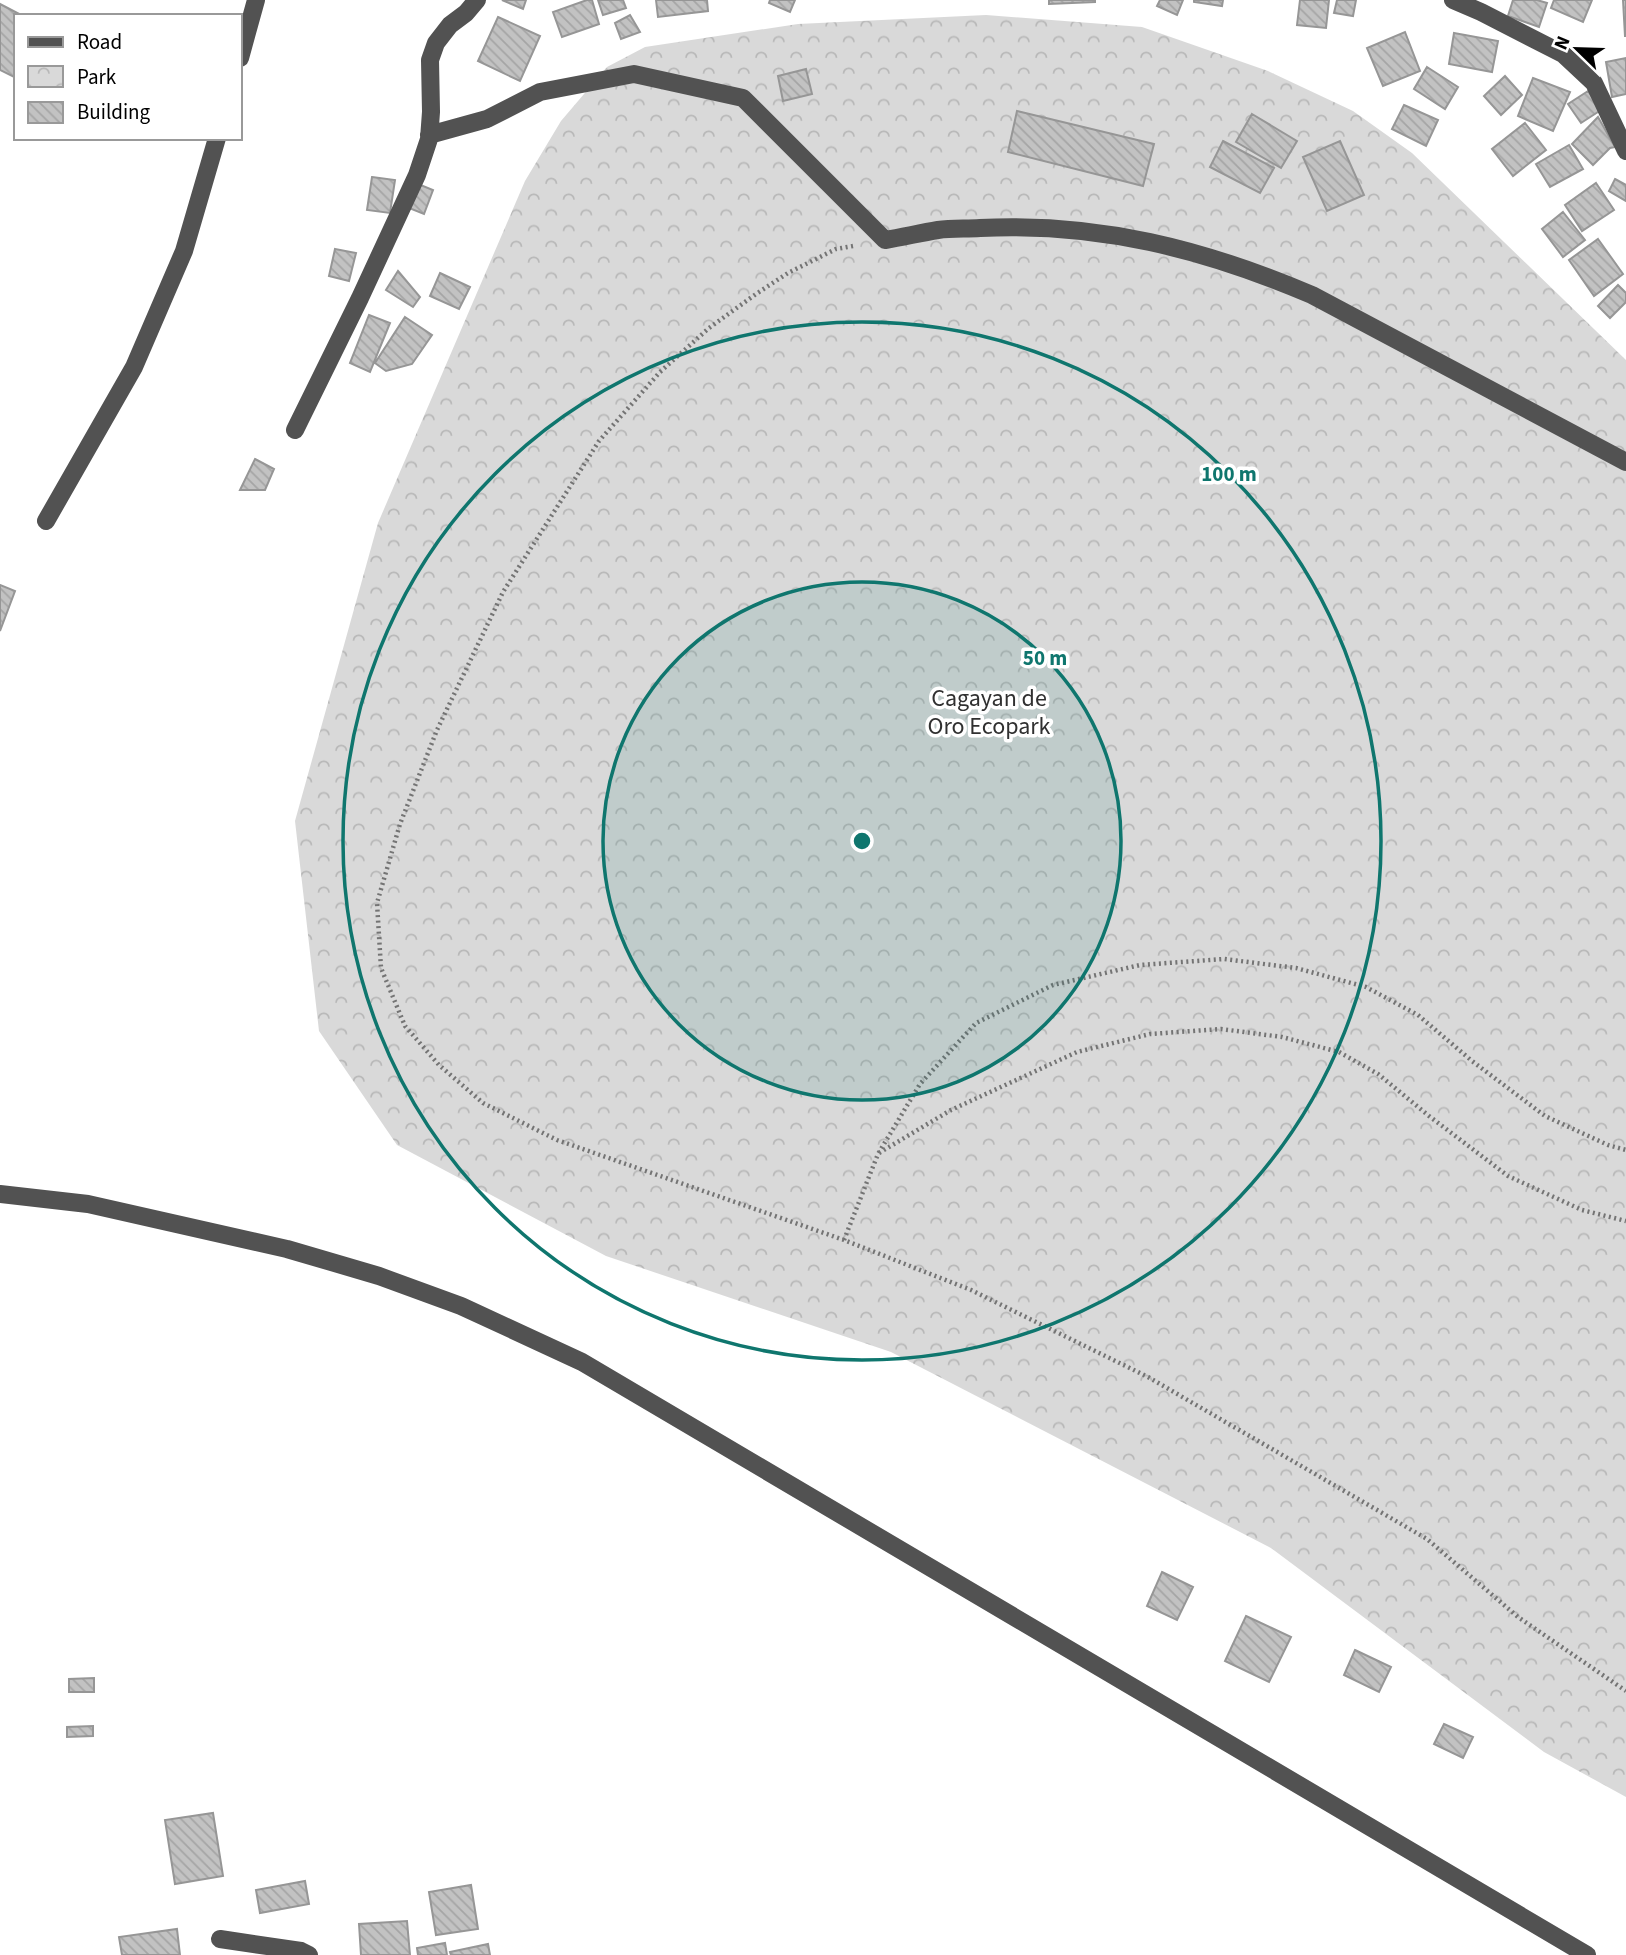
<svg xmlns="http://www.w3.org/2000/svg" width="1626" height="1955" font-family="'Source Sans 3',sans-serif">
<defs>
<pattern id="park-crowns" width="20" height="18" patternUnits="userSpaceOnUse" patternTransform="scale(1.75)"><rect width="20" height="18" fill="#d9d9d9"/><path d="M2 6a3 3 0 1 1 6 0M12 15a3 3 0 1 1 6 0" fill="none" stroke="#b8b8b8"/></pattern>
<pattern id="building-back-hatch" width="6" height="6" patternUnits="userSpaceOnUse" patternTransform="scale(1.75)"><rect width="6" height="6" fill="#c2c2c2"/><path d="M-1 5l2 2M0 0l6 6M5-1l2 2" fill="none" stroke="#a5a5a5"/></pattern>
</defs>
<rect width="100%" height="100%" fill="#fff"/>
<path fill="url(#park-crowns)" d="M986 15 1142 27 1268 71 1353 111 1412 153 1626 360V1797L1544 1752 1271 1548 891 1352 606 1256 397 1145 319 1031 295 821 378 523 525 181 561 121 607 67 645 47 798 24Z"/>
<path fill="url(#building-back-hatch)" stroke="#969696" stroke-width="2" d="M502 0H526L523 9Z
M587 0H592L599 24 562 37 553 12Z
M598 0H623L626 8 603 15Z
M656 0H707L708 11 658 17Z
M770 0H795L790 12 769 3Z
M1049 0H1095V2L1049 4Z
M1160 0H1183L1177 15 1157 6Z
M1194 0H1223L1222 6 1194 2Z
M1300 0H1329L1326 28 1297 25Z
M1337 0H1356L1353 16 1334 13Z
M1513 0H1537L1547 3 1539 27 1508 16Z
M1554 0H1592L1583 22 1551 8Z
M1623 0H1626V36H1625Z
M0 4 23 16H16V78L0 70Z
M630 15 640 32 621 39 615 23Z
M498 17 540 36 520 81 478 61Z
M1405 32 1420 71 1383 86 1367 48Z
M1454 33 1498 41 1492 72 1449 64Z
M1626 58V94L1612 97 1606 62Z
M1427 67 1458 87 1445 109 1414 89Z
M806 69 812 94 783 101 778 76Z
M1505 76 1522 95 1501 115 1484 96Z
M1533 78 1570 92 1553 131 1518 116Z
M1588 91 1601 110 1581 123 1568 104Z
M1404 105 1438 120 1426 146 1392 129Z
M1017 111 1154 144 1143 186 1008 152Z
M1252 114 1297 141 1281 168 1236 142Z
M1598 117 1615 147 1610 148 1593 165 1572 144Z
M1525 123 1546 150 1513 176 1492 149Z
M1223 141 1274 168 1260 193 1210 167Z
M1340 141 1364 195 1327 211 1303 157Z
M1569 145 1583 169 1550 187 1536 164Z
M372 177 395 180 390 213 367 210Z
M1615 179 1626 185V201L1609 191Z
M1596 183 1614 210 1582 231 1565 205Z
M418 184 433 190 424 214 409 208Z
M1563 212 1585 240 1563 257 1542 229Z
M1598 239 1623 274 1594 296 1569 260Z
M335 249 356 253 349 281 329 276Z
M398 271 420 297 413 307 386 290Z
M440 273 470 287 459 309 430 296Z
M1618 285 1626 293V302L1610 318 1598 306Z
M369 315 390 323 370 372 350 363Z
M405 317 432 335 412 364 386 371 375 363Z
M255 459 274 469 265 490H240Z
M0 585 15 591 0 631Z
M1162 1572 1193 1587 1177 1620 1147 1606Z
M1246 1616 1291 1637 1269 1682 1225 1661Z
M1355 1650 1391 1667 1379 1692 1344 1675Z
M94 1678V1692H69V1679Z
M1444 1724 1473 1737 1463 1758 1434 1744Z
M93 1726V1736L67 1737V1727Z
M213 1813 223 1876 175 1884 165 1820Z
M305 1881 309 1904 260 1913 256 1890Z
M471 1885 478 1929 436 1935 429 1892Z
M407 1921 410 1955H361L359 1924Z
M177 1929 180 1955H122L119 1937Z
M445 1943 447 1955H418L417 1948Z
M488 1944 490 1955H451L450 1952Z"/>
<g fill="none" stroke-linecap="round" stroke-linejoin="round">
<path stroke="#747474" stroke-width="4.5" stroke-dasharray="2 3.5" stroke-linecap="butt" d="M853 246 836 249 788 273 756 294 709 328 660 372 599 441 503 592 437 730 400 824 377 903 381 968 405 1026 439 1065 483 1103 557 1140 844 1240 971 1290 1148 1377 1427 1539 1518 1617 1626 1691
M879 1153 951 1110 1077 1052 1150 1034 1221 1029 1282 1037 1339 1052 1378 1074 1429 1116 1508 1176 1582 1210 1626 1221
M844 1240 878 1154 920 1084 976 1023 1053 985 1140 965 1224 959 1296 968 1366 987 1418 1015 1472 1061 1545 1116 1608 1145 1626 1150"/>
<path stroke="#525252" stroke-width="18" d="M1453 0 1481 12 1563 54 1594 83 1626 151
M240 58 256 0
M429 135 487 119 540 92 634 74 743 98 885 240C903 237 920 233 938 230 952 228 966 229 980 228 1098 222 1204 249 1312 295L1626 462
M295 430 360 298 417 175 429 139 431 112 430 60 436 43 450 25 466 13 477 0
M46 521 134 367 184 251 217 138
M0 1194 88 1204 287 1249 379 1276 461 1306 582 1362 1587 1955
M220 1939 301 1951 309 1955"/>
</g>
<circle cx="862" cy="841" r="259" fill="#0f766e" fill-opacity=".12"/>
<g fill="none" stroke="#0f766e" stroke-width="3.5">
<circle cx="862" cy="841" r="259"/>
<circle cx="862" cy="841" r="519"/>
</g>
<g text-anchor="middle" stroke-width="7" stroke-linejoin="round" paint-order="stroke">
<g font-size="24" fill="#303030" stroke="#fff">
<text x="989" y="706">Cagayan de<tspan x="989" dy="28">Oro Ecopark</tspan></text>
</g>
</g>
<circle cx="862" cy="841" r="10" fill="#0f766e" stroke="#fff" stroke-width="3.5"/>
<g font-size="21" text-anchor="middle" font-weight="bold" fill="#0f766e" stroke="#fff" stroke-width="7" stroke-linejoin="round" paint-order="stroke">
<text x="1229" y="481">100 m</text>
<text x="1045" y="665">50 m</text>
</g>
<rect x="14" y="14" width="228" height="126" fill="#ffffff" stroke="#999999" stroke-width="2"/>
<rect x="28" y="37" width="35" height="10" fill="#525252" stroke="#999999" stroke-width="2"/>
<text x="77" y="49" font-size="21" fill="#000000">Road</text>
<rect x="28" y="66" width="35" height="21" fill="url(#park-crowns)" stroke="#999999" stroke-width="2"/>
<text x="77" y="84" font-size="21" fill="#000000">Park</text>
<rect x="28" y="102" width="35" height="21" fill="url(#building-back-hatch)" stroke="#999999" stroke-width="2"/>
<text x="77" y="119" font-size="21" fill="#000000">Building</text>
<g transform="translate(1577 49) rotate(293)" stroke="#ffffff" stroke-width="5" paint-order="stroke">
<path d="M0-5L12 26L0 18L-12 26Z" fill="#000000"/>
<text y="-10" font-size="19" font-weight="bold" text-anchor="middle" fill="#000000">N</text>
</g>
</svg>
